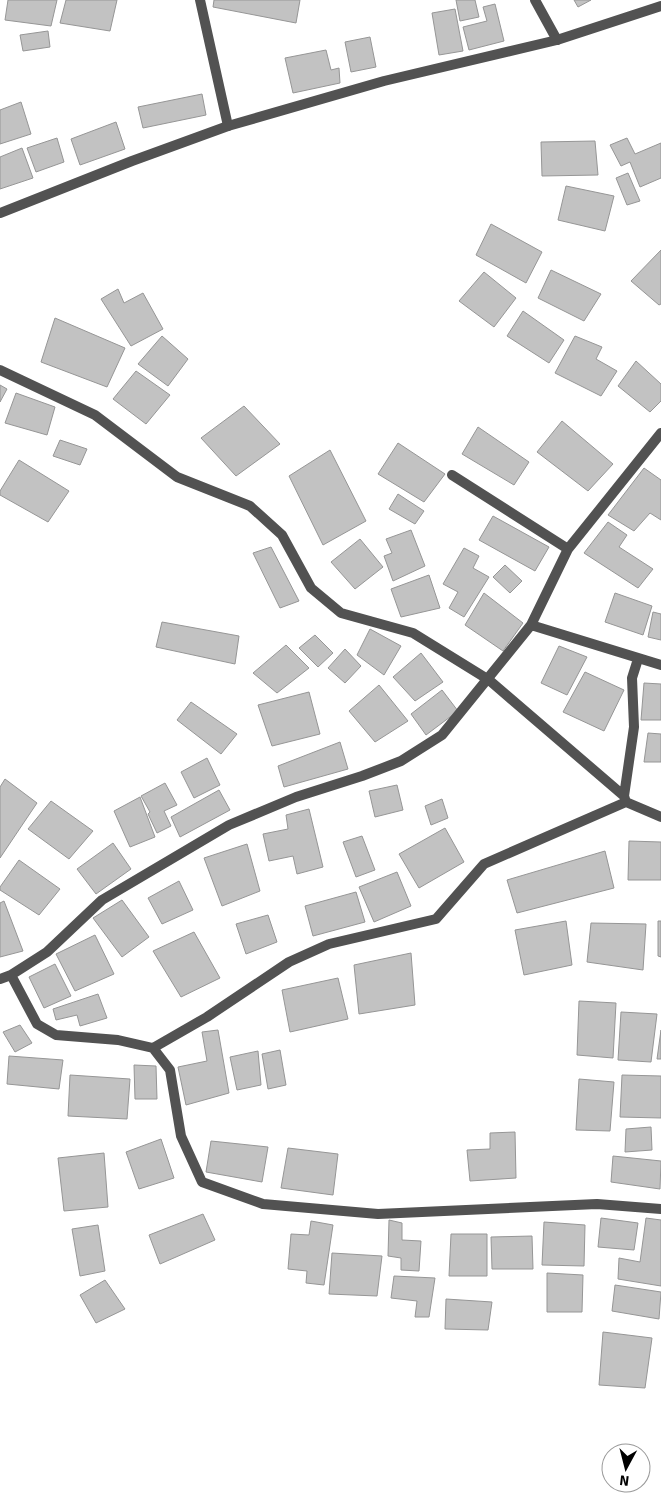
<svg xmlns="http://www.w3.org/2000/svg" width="661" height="1503" font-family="Signika,sans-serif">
<rect width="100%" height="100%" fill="#fff"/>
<path fill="#c2c2c2" stroke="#969696" d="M8 0H57L51 26 5 20Z
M66 0H117L110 31 60 23Z
M214 0H300L296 23 213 7Z
M456 0H475L479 17 460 21Z
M574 0H591L578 7Z
M495 4 504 41 469 50 463 27 487 21 483 7Z
M455 9 463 51 439 55 432 13Z
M48 31 50 47 23 51 20 35Z
M370 37 376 67 351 72 345 42Z
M326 50 331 70 339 68 340 83 293 93 285 58Z
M202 94 206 115 143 128 138 107Z
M21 102 31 134 0 144V110Z
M116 122 125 149 80 165 71 139Z
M57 138 64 162 36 172 27 148Z
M627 138 635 154 661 143V178L640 187 630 162 621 166 610 145Z
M595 141 598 175 542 176 541 142Z
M22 148 33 178 0 189V157Z
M628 173 640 201 627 205 616 178Z
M566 186 614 196 605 231 558 220Z
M491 224 542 252 526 283 476 255Z
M661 250V304L659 305 631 281Z
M551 270 601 294 584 321 538 298Z
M484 272 516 298 494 327 459 301Z
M118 289 124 303 143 293 163 329 131 346 101 299Z
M523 311 564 340 549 363 507 336Z
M55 318 125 348 107 387 41 362Z
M162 336 188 359 168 386 138 364Z
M575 336 602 347 596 359 617 371 601 396 555 373Z
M636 361 661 384V401L650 412 618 386Z
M136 371 170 395 146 424 113 399Z
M0 385 7 389 0 402Z
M16 393 55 407 47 435 5 423Z
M244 406 280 444 236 476 201 438Z
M562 421 613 464 588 491 537 452Z
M478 427 529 462 514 485 462 454Z
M60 440 87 449 80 465 53 456Z
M398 443 445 474 424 502 378 474Z
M330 450 366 521 323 545 289 476Z
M19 460 69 491 48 522 0 495V491Z
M644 468 661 480V520L650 513 634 531 608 515Z
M398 494 424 511 415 524 389 509Z
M493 516 549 547 535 571 479 540Z
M608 522 627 535 619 547 653 569 638 588 584 553Z
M411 530 425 566 393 581 384 556 392 553 386 539Z
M360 539 383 567 355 589 331 562Z
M271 547 299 601 280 608 253 553Z
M464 548 479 556 473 568 489 577 464 617 449 608 458 592 443 584Z
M505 565 522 581 510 593 493 577Z
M429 575 440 608 401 617 391 589Z
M484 593 523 623 503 651 465 625Z
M615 593 652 606 643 635 605 622Z
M653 612 661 614V640L648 637Z
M162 622 239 636 235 664 156 647Z
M370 629 401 646 384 675 357 655Z
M315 635 333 653 318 667 299 648Z
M286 645 309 668 277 693 253 673Z
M559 646 587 657 567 695 541 683Z
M345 649 361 666 345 683 328 668Z
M421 653 443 682 415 701 393 677Z
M585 672 624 690 604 731 563 712Z
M644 683 661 684V720H641Z
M379 685 408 721 375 742 349 711Z
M442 690 458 711 426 735 411 714Z
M309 692 320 734 272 746 258 705Z
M191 702 237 734 221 754 177 720Z
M648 733 661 734V762H644Z
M340 742 348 769 284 787 278 766Z
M207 758 220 785 194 798 181 772Z
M5 779 37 803 0 858V787Z
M165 783 177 805 164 811 171 826 157 833 148 814 150 812 141 796Z
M397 785 403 810 375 817 369 791Z
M219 790 230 810 180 837 171 817Z
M140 797 155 837 130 847 114 811Z
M442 799 448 818 431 825 425 806Z
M51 801 93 831 69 859 28 829Z
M309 809 323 867 297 874 293 856 269 861 263 834 288 829 286 815Z
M445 828 464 862 419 888 399 854Z
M362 836 375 870 356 877 343 842Z
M629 841 661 842V880H628Z
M113 843 131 869 96 894 77 869Z
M247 844 260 891 222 906 204 858Z
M605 851 614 888 517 913 507 880Z
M19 860 60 889 39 915 0 890V887Z
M397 872 411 906 374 922 359 887Z
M179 881 193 910 162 924 148 898Z
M356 892 365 922 313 936 305 906Z
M122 900 149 937 122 957 93 918Z
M4 901 23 951 0 957V903Z
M268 915 277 942 246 954 236 924Z
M566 921 572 965 524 975 515 930Z
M658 921H661V957L658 956Z
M591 923 646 924 643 970 587 962Z
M194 932 220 978 181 997 153 951Z
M95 935 114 974 75 991 56 954Z
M411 953 415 1005 359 1014 354 965Z
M55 964 71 996 44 1008 29 977Z
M338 978 348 1019 290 1032 282 990Z
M98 994 107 1018 80 1026 77 1015 56 1020 53 1009Z
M579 1001 616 1003 613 1058 577 1055Z
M621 1012 657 1014 651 1062 618 1060Z
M20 1025 32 1043 15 1052 3 1032Z
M218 1030 229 1093 186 1105 178 1067 207 1061 202 1032Z
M661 1030V1059H657Z
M280 1050 286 1085 268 1089 262 1054Z
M258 1051 261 1085 237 1090 230 1057Z
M9 1056 63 1060 59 1089 7 1084Z
M134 1065 156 1066 157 1099H135Z
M70 1075 130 1079 127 1119 68 1116Z
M622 1075 661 1076V1118L620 1117Z
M579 1079 614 1082 610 1131 576 1130Z
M651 1127 652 1150 625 1152 626 1129Z
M515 1132 516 1178 470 1181 467 1150 490 1149V1133Z
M161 1139 174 1178 139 1189 126 1152Z
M211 1141 268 1147 262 1182 206 1172Z
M288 1148 338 1154 333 1195 281 1188Z
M104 1153 108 1207 64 1211 58 1158Z
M613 1156 661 1161 660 1189 611 1182Z
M203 1214 215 1240 160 1264 149 1235Z
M601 1218 638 1223 634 1250 598 1247Z
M646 1218 661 1220V1286L618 1279 619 1258 640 1262Z
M389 1220 402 1223V1240L421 1241 419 1271 401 1270V1258L388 1256Z
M311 1221 333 1225 324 1285 306 1283 307 1271 288 1269 291 1234 309 1235Z
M544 1222 585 1225 584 1266 542 1265Z
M98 1225 105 1271 80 1276 72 1229Z
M451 1234H487V1276H449Z
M532 1236 533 1269H492L491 1237Z
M332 1253 382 1256 377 1296 329 1294Z
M547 1273 583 1275 582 1312H547Z
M394 1276 435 1278 429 1317H415L417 1301 391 1298Z
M105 1280 125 1309 96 1323 80 1295Z
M615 1285 661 1292 659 1319 612 1311Z
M446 1299 492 1302 488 1330 445 1329Z
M603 1332 652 1338 645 1388 599 1385Z"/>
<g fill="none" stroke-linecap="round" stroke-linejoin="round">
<path stroke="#525252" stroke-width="10" d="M200 0 228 126"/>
<path stroke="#525252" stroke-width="10" d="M535 0 557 40
M0 370 95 415 177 477 250 506 282 535 311 588 341 613 413 633 489 680 624 796 626 802 661 817
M452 475 568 549
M531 625 661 665
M624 796 634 727 632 678 638 659
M11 975 37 1024 56 1035 118 1040 153 1048 170 1070 181 1136 202 1182 263 1204 378 1214 597 1204 661 1209
M0 979 11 975 47 952 102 900 229 825 296 797 362 776 401 761 442 735 531 625 568 549 661 433
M153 1048 207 1017 289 962 329 944 436 919 484 864 626 802"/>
<path stroke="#525252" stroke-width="10" d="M0 213 132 161 228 126 384 81 557 40 661 6"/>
</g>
<g transform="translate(626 1468) rotate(187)"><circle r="24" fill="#ffffff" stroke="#999999"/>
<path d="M0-4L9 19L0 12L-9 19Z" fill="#000000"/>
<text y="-8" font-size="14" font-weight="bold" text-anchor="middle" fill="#000000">N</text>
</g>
</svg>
